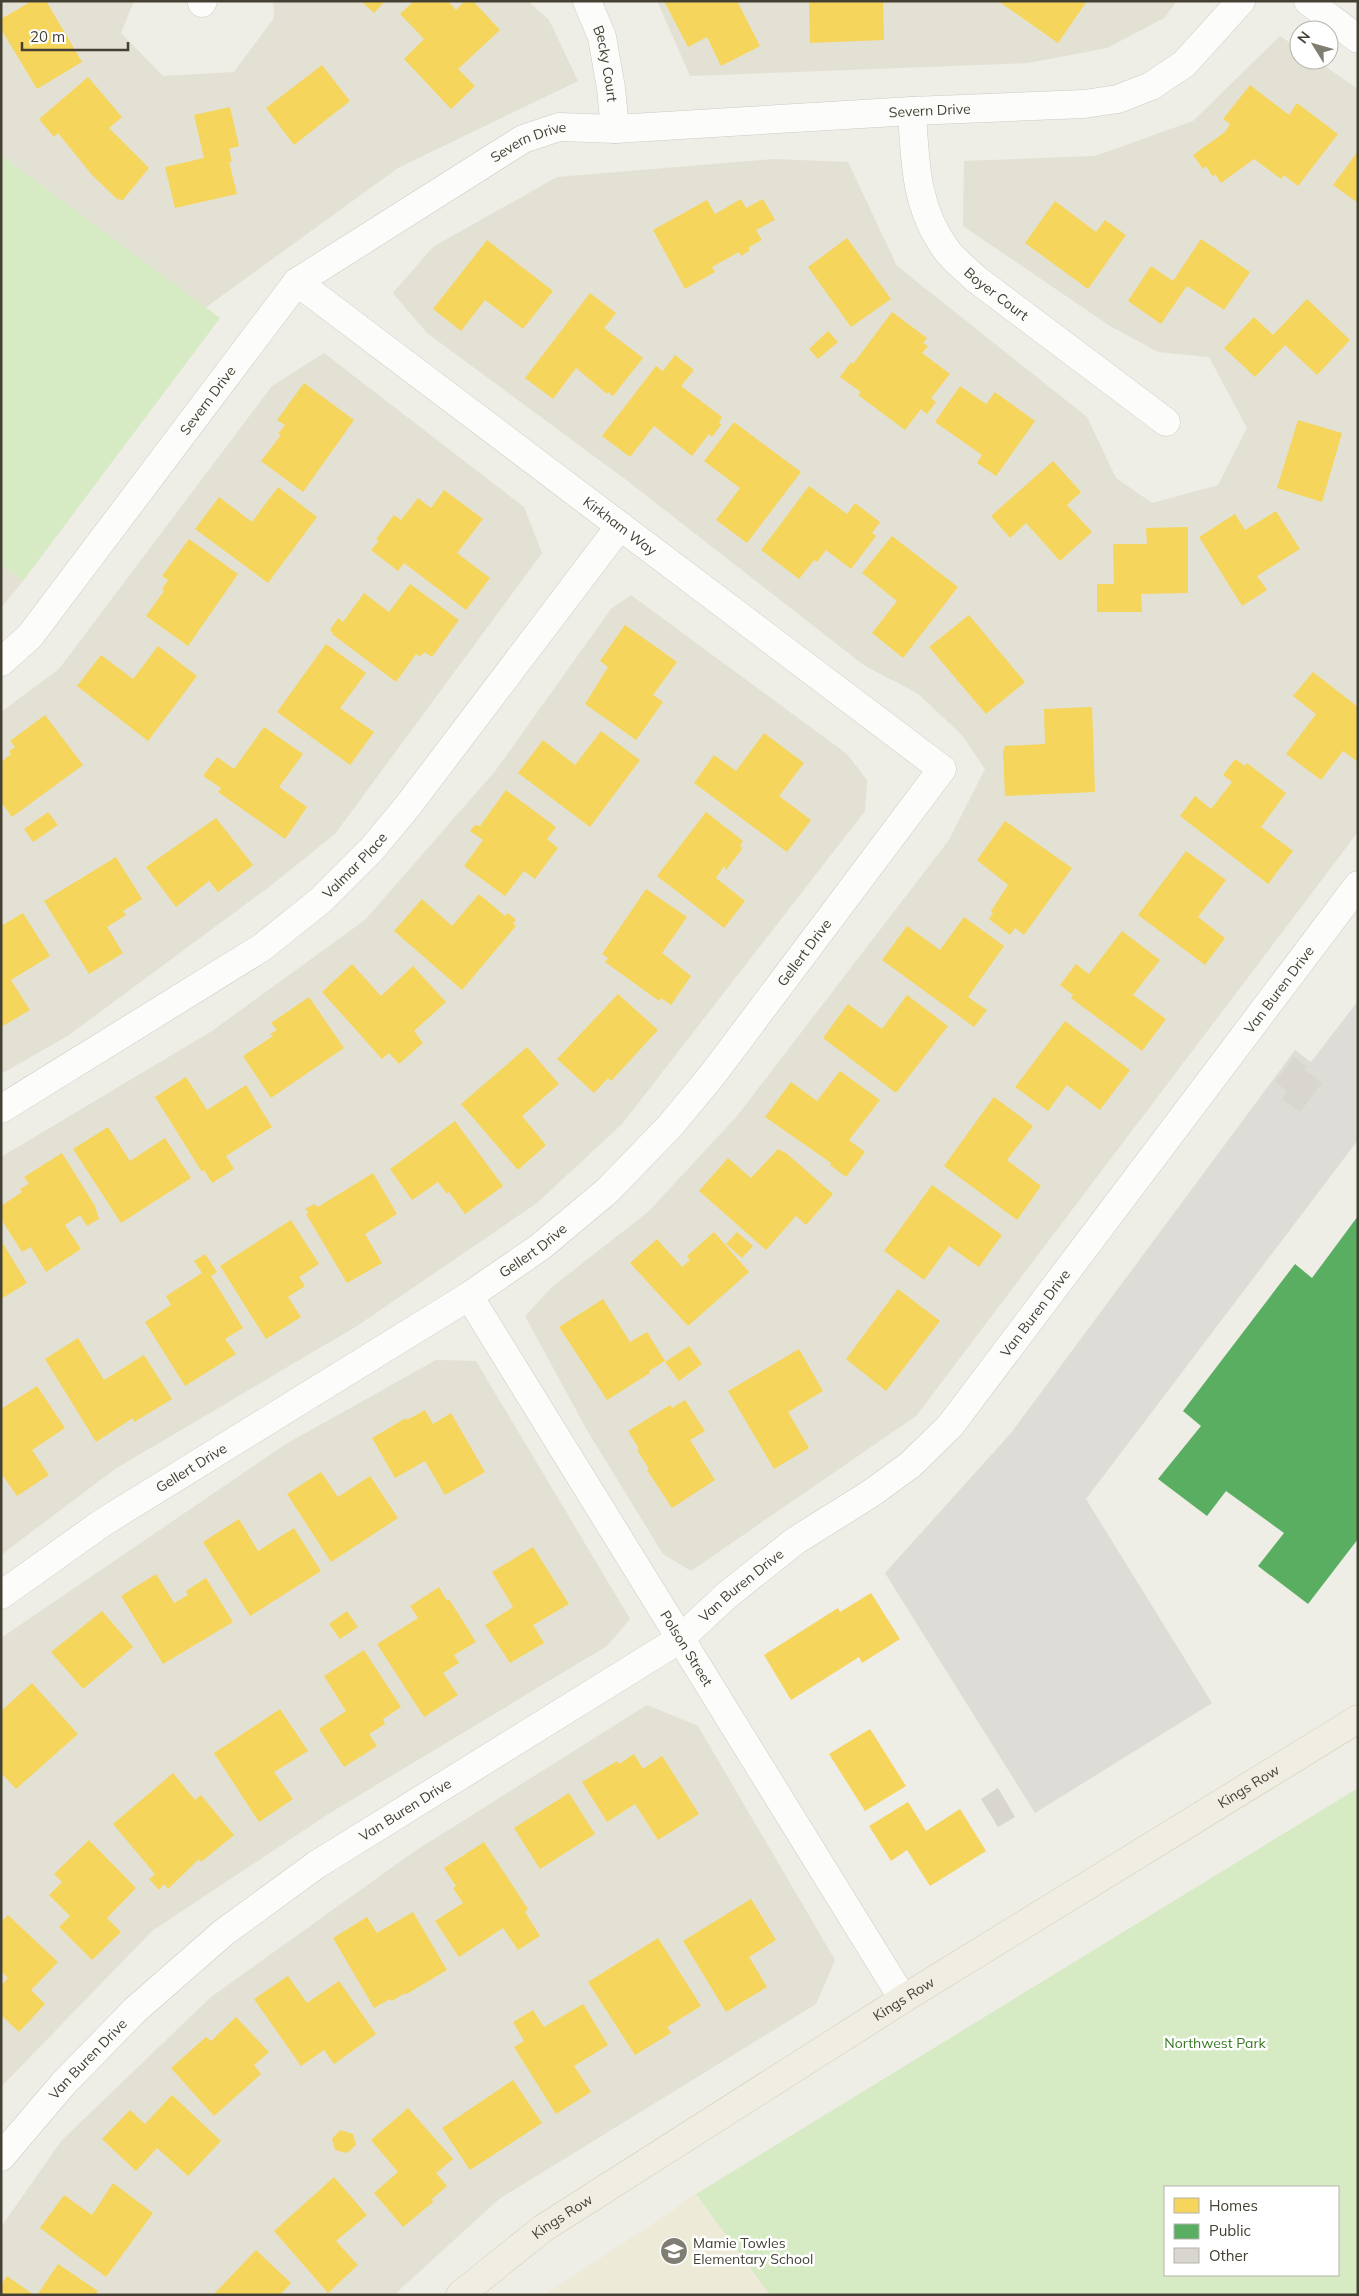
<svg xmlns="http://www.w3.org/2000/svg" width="1359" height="2296" font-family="Mulish,sans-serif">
<rect width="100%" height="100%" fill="#eeede6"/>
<path fill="#e3e1d3" d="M1 1H134L121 33 163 76 234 72 274 18 273 1H528L549 20 578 81 398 168 205 308 1 155Z
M657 1H1177L1164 18 1107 48 1028 63 690 76Z
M1280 36 1299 49V60H1316L1358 89V832L916 1416 691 1571 663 1554 588 1432 525 1316 552 1287 648 1212 737 1116 949 840 985 769 962 735 917 693 865 666 625 479 427 333 393 293 433 247 557 177 773 159 848 162 897 266 1087 417 1116 478 1152 503 1218 485 1247 428 1209 357 1158 352 1110 326 963 226 964 161 1095 156 1193 121Z
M324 353 524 507 542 553 335 834 269 887 69 1035 1 1074V712L59 669 272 386Z
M1 565 23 581 1 608Z
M631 595 847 754 867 780 865 811 622 1124 537 1203 357 1326 115 1469 1 1555V1157L212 1031 365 920 496 770 611 609Z
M436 1360 476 1361 630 1619 607 1646 333 1811 152 1931 1 2087V1638L286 1444Z
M647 1705 698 1726 835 1960 816 2004 499 2199 394 2295H1V2227L62 2140 211 1997 415 1851Z"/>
<path fill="#edead7" d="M696 2194 770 2295H545L672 2211Z"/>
<path fill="#d6ebc4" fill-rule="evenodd" d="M1 155 220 318 23 581 1 565Z
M1358 1788V2295H770L696 2194ZM1165 2187H1338V2275H1165Z"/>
<path fill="#dddcd6" d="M1358 1001V1140L1086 1499 1212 1703 1035 1813 885 1573 1011 1433 1295 1050 1311 1062Z"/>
<path fill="#f6d55c" d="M32 1H46L82 62 37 89 1 29V19Z
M361 1H385L374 13Z
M414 1H448L456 10 465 1H473L500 30 458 69 475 86 451 109 404 59 424 39 400 14Z
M664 1H737L760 46 721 66 707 37 688 47Z
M809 1H883L884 40 810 43Z
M998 1H1087L1058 43Z
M322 65 350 101 294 145 266 108Z
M88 77 122 117 109 128 149 168 122 201 119 198 118 200 92 175 58 133 54 137 39 119Z
M1250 85 1289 115 1297 103 1338 134 1298 186 1284 175 1281 179 1254 159 1221 183 1215 174 1213 177 1206 166 1203 169 1193 155 1225 132 1230 124 1223 119Z
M230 107 239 146 229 149 232 162H229L237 194 175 208 165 167 204 158 194 115Z
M1358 151V203L1333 185Z
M741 199 746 208 763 199 775 220 756 230 762 240 749 247V251L741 256 739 252 712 267 715 272 685 289 653 230 707 200 715 214Z
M1055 201 1096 232 1105 220 1126 235 1088 289 1025 243Z
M847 238 891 299 851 327 808 267Z
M1201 239 1250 272 1224 310 1187 286 1161 324 1128 301 1151 266 1173 281Z
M487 240 553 291 523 329 485 300 461 331 433 309Z
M590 293 616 313 604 328 643 358 613 396 608 392 607 394 576 368 553 399 525 378Z
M1307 299 1350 340 1317 375 1285 345 1255 377 1224 348 1254 317 1273 335Z
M892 312 927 338 923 343 928 346 922 353 950 374 931 398 936 402 927 414 921 409 905 430 858 395 861 392 840 377 851 362 853 364Z
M828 331 838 342 818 359 809 349Z
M675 355 694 370 681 386 722 417 719 422 721 425 712 437 709 434 692 456 654 426 630 457 602 436 656 366 663 371Z
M304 383 354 420 303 492 261 461 281 435 278 434 285 425 277 420Z
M960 386 986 404 995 392 1035 421 996 476 977 463 982 455 935 422Z
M1298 420 1342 433 1322 502 1277 488Z
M734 422 801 472 747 543 716 520 740 488 704 461Z
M1053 461 1081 492 1067 505 1092 532 1060 561 1026 523 1010 538 991 516Z
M809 486 847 514 855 503 880 522 872 533 876 536 851 569 826 550 817 562 814 560 799 579 761 550Z
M278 487 317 517 268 583 195 529 219 497 252 522Z
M444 490 483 519 457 553 490 578 466 610 404 563 398 571 371 550 379 541 376 539 394 515 401 520 418 498 431 508Z
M1276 511 1300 549 1257 576 1267 590 1242 606 1199 537 1235 514 1245 530Z
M1188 527V593L1141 594 1142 612H1097V584H1114L1113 544H1147L1146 528Z
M892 536 958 587 903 658 872 633 897 601 862 573Z
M189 539 238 574 188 646 146 616 164 591 162 589 168 580 162 576Z
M410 584 459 620 432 657 424 652 420 657 416 654 396 682 332 634 333 633 330 630 338 618 343 622 364 593 389 612Z
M969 615 1025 682 986 714 929 647Z
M625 625 677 662 653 695 663 702 636 740 585 704 608 667 600 661Z
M326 644 366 673 340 708 374 732 350 765 277 712Z
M158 646 197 676 148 741 77 686 101 655 133 679Z
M1313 672 1358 707V762L1343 751 1321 780 1286 754 1316 714 1293 696Z
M1092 707 1095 792 1005 796 1003 752 1005 746 1045 744 1044 709Z
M45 715 83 765 12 817 1 802V762L11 754 9 751 15 747 10 741Z
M264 727 303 754 279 787 307 807 285 839 218 792 221 788 203 776 217 757 234 769Z
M601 731 640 760 590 827 518 773 543 740 575 765Z
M764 733 804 763 779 796 811 820 787 852 694 783 714 755 736 771Z
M1235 759 1245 766 1247 763 1286 793 1261 827 1293 851 1268 884 1180 816 1195 796 1211 809 1232 782 1223 775Z
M506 790 556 827 547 839 558 848 535 879 524 871 505 896 464 866 483 840 470 831 475 825 480 826Z
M48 812 58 825 33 842 24 829Z
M706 812 743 841 740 845 742 849 726 870 724 866 716 878 745 901 724 928 657 876Z
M216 818 253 865 218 892 209 881 176 907 146 867Z
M1005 821 1072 868 1024 935 1015 928 1010 935 989 919 993 913 991 911 1008 885 977 860Z
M1186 851 1226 880 1198 917 1225 938 1205 965 1138 915Z
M116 857 142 899 123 911 126 915 107 927 123 953 89 974 44 901Z
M646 889 687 917 662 953 691 976 671 1005 661 998 659 1001 605 962 608 958 602 954Z
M479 894 505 916 508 913 516 920 513 923 516 926 462 990 394 931 422 899 452 926Z
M23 913 50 956 11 980 30 1010 1 1027V926Z
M964 917 1004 946 968 997 987 1010 974 1027 882 960 907 926 940 950Z
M1122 931 1160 960 1133 995 1166 1019 1142 1051 1071 998 1073 995 1060 985 1076 964 1089 974Z
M352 964 381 996 413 966 446 1002 414 1031 423 1043 399 1064 389 1053 382 1059 322 992Z
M618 994 658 1030 611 1081 608 1078 594 1093 557 1059Z
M907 995 948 1026 896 1093 823 1038 848 1004 882 1029Z
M309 997 344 1048 271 1098 243 1056 273 1036 270 1034 277 1030 271 1023Z
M1065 1021 1130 1070 1100 1110 1067 1085 1048 1111 1015 1087Z
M527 1047 559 1084 522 1116 546 1145 518 1170 461 1104Z
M840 1071 880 1100 849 1140 865 1152 846 1177 830 1165 831 1163 765 1117 791 1082 817 1101Z
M186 1077 207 1110 246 1085 272 1127 226 1156 234 1169 212 1183 204 1170 202 1172 155 1097Z
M994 1097 1033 1126 1007 1160 1041 1186 1017 1220 944 1166Z
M455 1121 503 1186 465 1214 449 1192 447 1194 438 1182 412 1200 390 1169Z
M108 1127 130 1161 165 1138 191 1178 121 1223 73 1149Z
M778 1149 786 1153 833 1194 806 1225 796 1216 766 1250 699 1191 728 1158 751 1178Z
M62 1153 95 1206 99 1219 87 1226 80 1215 65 1225 81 1249 46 1272 31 1247 22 1252 1 1219V1206L22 1192 20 1189 29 1184 24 1177Z
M373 1173 397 1214 365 1234 382 1263 347 1283 306 1214 309 1212 305 1209 314 1204 318 1207Z
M932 1185 1002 1235 979 1267 949 1246 924 1280 884 1251Z
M291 1220 319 1264 299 1277 305 1286 288 1297 301 1317 266 1339 220 1266Z
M714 1232 749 1272 688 1326 630 1263 657 1239 682 1267 690 1260 687 1256Z
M737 1232 753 1246 742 1258 726 1244Z
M2 1242 27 1283 1 1299V1243Z
M205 1254 217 1272 211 1276 243 1328 225 1339 236 1354 185 1386 145 1322 171 1305 166 1296 202 1273 194 1261Z
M898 1289 940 1321 886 1391 846 1359Z
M603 1299 630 1342 647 1332 665 1361 649 1371 650 1373 607 1400 559 1327Z
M78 1338 104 1380 144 1355 172 1399 134 1422 133 1418 96 1442 45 1359Z
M689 1346 702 1364 679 1381 665 1362Z
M799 1349 823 1391 788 1412 809 1448 774 1469 728 1391Z
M37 1386 65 1428 32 1450 49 1475 17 1496 1 1473V1409Z
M685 1400 705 1431 690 1440 715 1480 672 1508 647 1470 649 1469 637 1450 639 1449 628 1431 670 1405 672 1408Z
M425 1410 433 1424 451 1413 485 1472 445 1495 425 1461 395 1478 372 1438 406 1418 407 1420Z
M321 1472 338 1497 370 1476 398 1518 331 1562 287 1494Z
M239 1519 258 1551 294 1528 321 1571 250 1616 203 1542Z
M533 1547 569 1604 533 1625 544 1643 510 1663 485 1625 513 1607 492 1572Z
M156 1574 174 1603 188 1595 186 1591 206 1578 233 1622 163 1664 121 1596Z
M439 1587 447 1601 449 1599 476 1642 454 1655 459 1663 443 1673 458 1695 424 1717 377 1644 418 1618 410 1606Z
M871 1593 900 1639 862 1663 859 1657 791 1700 764 1655 838 1608 840 1612Z
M102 1611 133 1647 83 1689 51 1652Z
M347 1611 358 1627 340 1639 329 1624Z
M364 1650 401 1707 383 1719 385 1724 369 1734 377 1746 344 1767 319 1729 346 1711 324 1676Z
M32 1683 78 1734 16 1789 1 1773V1711Z
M280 1709 308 1751 274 1772 293 1799 259 1822 214 1753Z
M870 1729 906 1786 865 1811 829 1754Z
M634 1754 643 1769 662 1756 699 1814 658 1840 635 1804 607 1822 582 1782 617 1761 619 1764Z
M173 1773 195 1800 201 1795 234 1835 201 1862 199 1859 168 1889 164 1884 159 1890 149 1879 155 1874 113 1824Z
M569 1793 595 1834 540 1869 514 1828Z
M908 1802 926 1831 960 1809 986 1851 930 1886 907 1850 891 1861 869 1826Z
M89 1840 136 1888 107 1918 121 1932 92 1960 59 1927 70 1916 49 1895 62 1882 54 1874Z
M484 1842 528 1909 525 1912 540 1936 518 1950 503 1928 459 1957 435 1921 463 1903 453 1888 456 1886 444 1868Z
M751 1899 776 1940 749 1957 767 1987 726 2012 683 1941Z
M413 1912 447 1970 405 1995V1993L392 2001 390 1999 374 2008 333 1938 367 1917 377 1933Z
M8 1915 58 1962 31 1990 45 2004 19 2032 1 2015V1985L8 1978 1 1971V1922Z
M658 1938 701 2006 667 2027 671 2033 635 2055 588 1982Z
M288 1976 307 2003 339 1981 376 2034 334 2064 324 2050 301 2066 254 1999Z
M583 2004 608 2045 574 2066 591 2092 556 2114 514 2047 524 2041 513 2022 533 2010 544 2027Z
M236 2017 269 2052 254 2065 261 2074 214 2116 171 2068 206 2037 211 2041Z
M513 2080 542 2123 470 2170 442 2128Z
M172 2095 221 2141 188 2176 157 2148 136 2171 102 2139 130 2110 145 2124Z
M408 2108 453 2159 436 2173 447 2186 432 2199 433 2202 403 2227 374 2193 398 2172 371 2140Z
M340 2130 353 2134 356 2145 347 2153 335 2150 332 2139Z
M334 2177 367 2215 336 2241 358 2265 328 2293 274 2231Z
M113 2183 153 2213 106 2277 40 2228 64 2195 92 2215Z
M256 2250 291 2283 280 2295H213Z
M58 2264 98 2291 95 2295H37Z
M7 2276 34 2295H1V2285Z"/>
<path fill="#5aae61" d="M1358 1216V1539L1308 1604 1258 1566 1284 1533 1226 1491 1207 1516 1158 1479 1201 1426 1183 1411 1295 1264 1312 1278Z"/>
<path fill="#d8d6ce" d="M1294 1057 1306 1066 1304 1069 1322 1083 1300 1112 1282 1099 1287 1091 1275 1082Z
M998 1788 1015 1817 998 1827 981 1799Z"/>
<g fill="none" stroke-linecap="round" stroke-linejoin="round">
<g stroke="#cccbc4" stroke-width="29">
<g id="minor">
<path id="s1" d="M587 1 602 37 611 88 615 129"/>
<path d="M1308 1 1358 39"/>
<path d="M202 3 203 1"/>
<path id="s2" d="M912 111C915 161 915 209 948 252 956 262 967 270 976 279L1166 422"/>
<path id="s3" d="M1 662 30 636 297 282 523 139 559 127 615 129 912 111 1084 104 1118 99 1151 86 1184 64 1241 1"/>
<path id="s4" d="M1 1109 261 948 321 900 372 849 407 807 620 526"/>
<path id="s5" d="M469 1296 903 1999"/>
<path id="s6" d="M1 1595 102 1523 469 1296 540 1247 607 1191 670 1126 713 1074 942 769 297 282"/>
<path id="s7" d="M1 2157 63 2084 135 2010 223 1933 316 1865 680 1639 726 1596 795 1541 870 1494 910 1465 950 1426 1358 885"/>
</g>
</g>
<g stroke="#d2cdb2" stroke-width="29">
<g id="major">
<path id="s8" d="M460 2295 542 2229 903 1999 1358 1719"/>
</g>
</g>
<use href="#minor" stroke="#fcfcfb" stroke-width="28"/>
<use href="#major" stroke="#f0eee2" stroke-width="28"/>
</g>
<defs>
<g id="school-disc" transform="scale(1.4375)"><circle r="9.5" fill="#807d72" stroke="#fff"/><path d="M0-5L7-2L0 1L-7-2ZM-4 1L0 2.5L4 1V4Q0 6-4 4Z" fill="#fff"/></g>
</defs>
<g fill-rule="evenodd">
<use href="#school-disc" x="674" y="2251"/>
</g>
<g text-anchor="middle" stroke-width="5" stroke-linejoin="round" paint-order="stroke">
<g font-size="14" fill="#444033" stroke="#fff">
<text dy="5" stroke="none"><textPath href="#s1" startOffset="66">Becky Court</textPath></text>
<text dy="5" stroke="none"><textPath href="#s3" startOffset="1159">Severn Drive</textPath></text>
<text dy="5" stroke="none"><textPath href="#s3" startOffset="754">Severn Drive</textPath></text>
<text dy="5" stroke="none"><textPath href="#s2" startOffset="212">Boyer Court</textPath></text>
<text dy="5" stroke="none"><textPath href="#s3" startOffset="334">Severn Drive</textPath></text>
<text transform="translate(620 526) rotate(37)" y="5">Kirkham Way</text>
<text dy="5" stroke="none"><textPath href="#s4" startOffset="431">Valmar Place</textPath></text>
<text dy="5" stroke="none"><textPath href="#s6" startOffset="1039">Gellert Drive</textPath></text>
<text dy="5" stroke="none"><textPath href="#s7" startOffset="1751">Van Buren Drive</textPath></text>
<text dy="5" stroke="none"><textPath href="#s6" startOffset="634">Gellert Drive</textPath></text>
<text dy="5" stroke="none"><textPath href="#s7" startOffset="1346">Van Buren Drive</textPath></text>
<text dy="5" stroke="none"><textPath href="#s6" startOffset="229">Gellert Drive</textPath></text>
<text dy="5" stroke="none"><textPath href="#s7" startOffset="941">Van Buren Drive</textPath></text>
<text dy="5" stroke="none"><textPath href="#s5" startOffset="414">Polson Street</textPath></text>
<text dy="5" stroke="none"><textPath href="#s8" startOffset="939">Kings Row</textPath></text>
<text dy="5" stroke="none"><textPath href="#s7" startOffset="536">Van Buren Drive</textPath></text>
<text dy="5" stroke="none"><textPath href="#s8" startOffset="534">Kings Row</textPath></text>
<text dy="5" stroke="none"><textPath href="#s7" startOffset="131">Van Buren Drive</textPath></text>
<text dy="5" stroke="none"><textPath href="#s8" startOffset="129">Kings Row</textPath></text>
</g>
<g font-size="14" fill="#377823" stroke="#fff">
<text x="1215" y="2048">Northwest Park</text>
</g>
<g font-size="14" fill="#444033" stroke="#fff" text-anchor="start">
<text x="693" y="2248">Mamie Towles<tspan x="693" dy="16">Elementary School</tspan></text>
</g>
</g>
<rect width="1359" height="2296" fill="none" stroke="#444033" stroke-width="5"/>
<rect x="1164" y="2186" width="175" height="90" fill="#ffffff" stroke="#b4b3ad"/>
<rect x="1174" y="2198" width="25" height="15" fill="#f6d55c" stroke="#b4b3ad"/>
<text x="1209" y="2211" font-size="15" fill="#444033">Homes</text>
<rect x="1174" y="2224" width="25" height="15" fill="#5aae61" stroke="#b4b3ad"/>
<text x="1209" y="2236" font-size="15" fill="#444033">Public</text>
<rect x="1174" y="2248" width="25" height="15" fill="#d8d6ce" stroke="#b4b3ad"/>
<text x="1209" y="2261" font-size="15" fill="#444033">Other</text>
<g transform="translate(1314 45) rotate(307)"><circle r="24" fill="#ffffff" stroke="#b4b3ad"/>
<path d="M0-4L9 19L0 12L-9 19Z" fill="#807d72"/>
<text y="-8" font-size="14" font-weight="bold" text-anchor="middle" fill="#444033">N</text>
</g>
<path d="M22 42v8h106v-8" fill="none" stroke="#444033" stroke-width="2.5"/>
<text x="30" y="42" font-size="15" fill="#444033" stroke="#ffffff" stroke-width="4" paint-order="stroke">20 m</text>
</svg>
